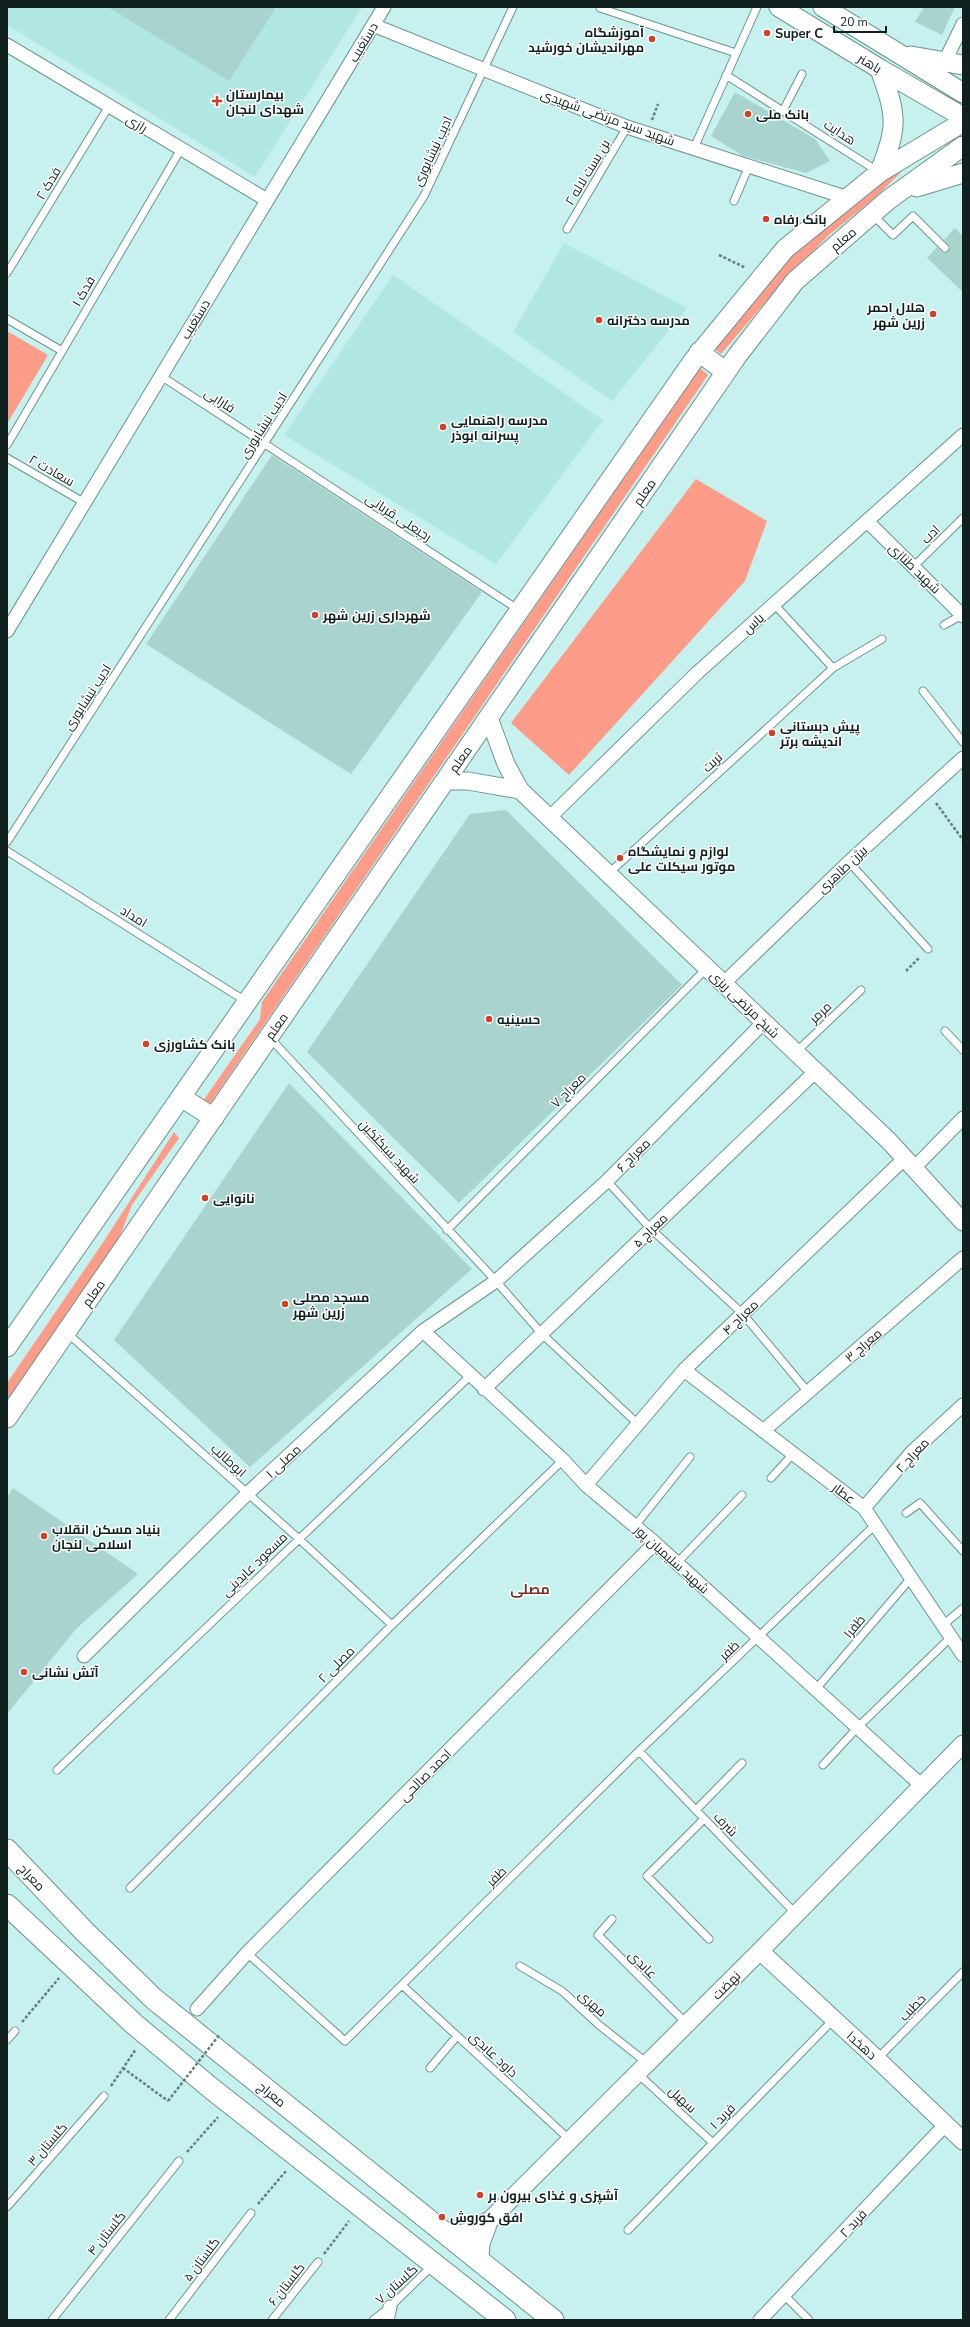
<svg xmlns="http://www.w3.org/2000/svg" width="970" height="2327" font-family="'Nunito Sans',Cairo,sans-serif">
<rect width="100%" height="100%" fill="#c6f1ee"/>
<path fill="#b1e7e2" d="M7 7H362L255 177 7 25Z
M564 243 687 308 612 401 513 332Z
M393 275 603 420 496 564 284 435Z"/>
<path fill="#fd9c89" d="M906 167 877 196 829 235 780 285 721 354 713 347 794 252 849 203Z
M7 331 48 355 7 424Z
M700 368 708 375 209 1105 203 1101 260 1019 262 1002Z
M696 479 767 521 745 581 569 775 511 723Z
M174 1132 179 1138 132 1205 119 1238 7 1405V1383L104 1241Z"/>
<path fill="#a8d3cf" d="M108 7H276L229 81Z
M924 7H955L942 35 915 22Z
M735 92 815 139 830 161 806 173 743 156 711 136Z
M955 228 963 236V292L927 258 937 247 943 253 949 251 950 246 944 240Z
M272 455 482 592 351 774 146 644Z
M506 810 682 985 459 1203 307 1052 470 814Z
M289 1083 472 1269 250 1467 114 1340Z
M13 1488 138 1574 76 1629 7 1714V1497Z"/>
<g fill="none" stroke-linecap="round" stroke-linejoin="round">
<g stroke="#6b9491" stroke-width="9">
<path id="service" d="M600 8 736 53
M726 75 879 172
M784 109 802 74
M694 148 757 7
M734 201 749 166
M872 214 893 235 913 216 945 248
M567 229 627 127
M7 273 109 106
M7 319 62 351
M161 376 519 610
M7 445 181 149
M7 458 85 503
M913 567 963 518
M774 604 833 668
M944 625 962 615
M923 691 963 742
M7 842 424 196 513 7
M7 851 247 1002
M849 862 928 949
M608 874 833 668 882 639
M945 1031 963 1050
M269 1037 496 1281 542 1334 638 1424
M796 1052 861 990
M607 1181 651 1229 743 1314 808 1392
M447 1230 707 968
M66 1332 298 1538 392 1625
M771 1478 793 1454
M906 1513 920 1503 963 1551
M635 1526 690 1457
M677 1563 742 1495
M943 1625 962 1609
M816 1689 911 1578
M639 1751 796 1914
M823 1765 858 1727 951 1637
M57 1770 470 1376
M696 1810 742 1763
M704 1819 647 1876 709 1939
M130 1888 392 1625 563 1460
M612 1919 598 1935 687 2024
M247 1953 345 2041 639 1751 875 1525
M520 1966 562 1991 599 2025 647 2063
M402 1985 570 2140
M7 2040 15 2031
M877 2059 963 1972
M430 2068 457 2036
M637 2073 713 2143
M7 2207 104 2096
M628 2230 834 2019
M784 2295 809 2320
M52 2320 179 2161
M169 2320 251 2213
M272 2320 318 2262
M373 2320 390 2307 433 2265"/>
</g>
<g stroke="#6b9491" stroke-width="15">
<path id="minor" d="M373 25 627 127 848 198
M7 45 267 200
M945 61 963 24
M867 521 963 616
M7 631 384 7
M549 818 697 673 963 435
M724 983 849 862 963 758
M914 1168 963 1118
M423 1331 563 1460 586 1485 655 1543 922 1786
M684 1370 864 1508 963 1655
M484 1389 816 1071
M763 1431 963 1258
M586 1485 684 1370 905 1158
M864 1508 912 1452 963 1405
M84 1656 248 1493 423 1331 496 1281 607 1181 764 1022
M197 2009 247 1953 655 1543
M387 2320 390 2307
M760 2320 945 2125"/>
</g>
<g stroke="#6b9491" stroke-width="19">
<path id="tertiary" d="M445 781H468L520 790 506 764 489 718
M520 790 889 1141 963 1222
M760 1951 877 2059 963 2141
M486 2224 760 1951 963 1744"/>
</g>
<g stroke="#6b9491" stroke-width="21">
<path id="secondary" d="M779 7 880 69 963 117
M823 7 963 93
M911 56 963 65
M880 172C898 125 897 117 880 69
M917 187 963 173
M699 352 726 372
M181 1097 214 1118
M7 1347 693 361 785 249 880 172 963 122
M7 1418 737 356 795 281 888 200 963 146"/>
</g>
<g stroke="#6b9491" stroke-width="23">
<path id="primary" d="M7 1850 84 1931 154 1999 553 2320
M7 1905 134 2024 212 2089 505 2320
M451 2237 468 2234 486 2224 479 2243 478 2259"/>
</g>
<path stroke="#627f7d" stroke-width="2.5" stroke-dasharray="3 2" stroke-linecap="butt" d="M652 120 658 104
M719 255 746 268
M936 803 963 840
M906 971 919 958
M22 2022 59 1978
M123 2068 168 2101
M111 2086 136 2049
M187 2152 218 2117
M258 2204 286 2171
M324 2254 349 2221"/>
<use href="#service" stroke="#fff" stroke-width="7"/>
<use href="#minor" stroke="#fff" stroke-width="13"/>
<use href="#tertiary" stroke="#fff" stroke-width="17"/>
<use href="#secondary" stroke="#fff" stroke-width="19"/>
<use href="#primary" stroke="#fff" stroke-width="21"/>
<path stroke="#627f7d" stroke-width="2.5" stroke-dasharray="3 2" stroke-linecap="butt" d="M168 2101 220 2034"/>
</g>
<g fill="#ce422a" stroke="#fff" stroke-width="1.5">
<circle cx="767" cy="33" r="4"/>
<circle cx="652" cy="39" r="4"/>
<path d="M215 95h4v4h4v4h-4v4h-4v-4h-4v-4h4z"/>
<circle cx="748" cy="114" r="4"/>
<circle cx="766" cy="219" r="4"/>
<circle cx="933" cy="314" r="4"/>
<circle cx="599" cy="320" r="4"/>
<circle cx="443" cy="427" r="4"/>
<circle cx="315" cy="615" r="4"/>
<circle cx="772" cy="733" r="4"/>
<circle cx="620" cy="858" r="4"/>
<circle cx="489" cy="1019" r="4"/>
<circle cx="146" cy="1044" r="4"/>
<circle cx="205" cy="1198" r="4"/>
<circle cx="285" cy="1304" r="4"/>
<circle cx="44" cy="1536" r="4"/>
<circle cx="24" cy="1672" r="4"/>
<circle cx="480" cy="2195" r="4"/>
<circle cx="442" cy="2217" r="4"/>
</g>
<g text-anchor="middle" stroke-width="3" stroke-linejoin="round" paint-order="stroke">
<g font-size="13" font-weight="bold" fill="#0f201f" stroke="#fff" text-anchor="start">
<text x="644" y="37" text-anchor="end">آموزشگاه<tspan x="644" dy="15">مهراندیشان خورشید</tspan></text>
<text x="775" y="38">Super C</text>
<text x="226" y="99">بیمارستان<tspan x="226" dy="15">شهدای لنجان</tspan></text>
<text x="756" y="119">بانک ملی</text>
<text x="774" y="224">بانک رفاه</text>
<text x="925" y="312" text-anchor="end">هلال احمر<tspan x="925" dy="15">زرین شهر</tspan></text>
<text x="607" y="325">مدرسه دخترانه</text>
<text x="451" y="425">مدرسه راهنمایی<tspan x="451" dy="15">پسرانه ابوذر</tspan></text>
<text x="323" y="620">شهرداری زرین شهر</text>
<text x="780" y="731">پیش دبستانی<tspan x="780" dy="15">اندیشه برتر</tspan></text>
<text x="628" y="856">لوازم و نمایشگاه<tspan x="628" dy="15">موتور سیکلت علی</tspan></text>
<text x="497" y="1024">حسینیه</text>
<text x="154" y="1049">بانک کشاورزی</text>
<text x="213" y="1203">نانوایی</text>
<text x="293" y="1302">مسجد مصلی<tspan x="293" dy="15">زرین شهر</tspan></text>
<text x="52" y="1534">بنیاد مسکن انقلاب<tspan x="52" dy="15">اسلامی لنجان</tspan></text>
<text x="32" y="1677">آتش نشانی</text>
<text x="488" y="2200">آشپزی و غذای بیرون بر</text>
<text x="450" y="2222">افق کوروش</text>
</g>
<g font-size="13" fill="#0f201f" stroke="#fff">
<text transform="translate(363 42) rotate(-59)" y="5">دستغیب</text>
<text transform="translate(870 63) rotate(31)" y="5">باهنر</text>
<text transform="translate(608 117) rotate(20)" y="5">شهید سید مرتضی شهیدی</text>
<text transform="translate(137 123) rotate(31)" y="5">رازی</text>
<text transform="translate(840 132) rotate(33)" y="5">هدایت</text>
<text transform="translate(432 151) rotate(-65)" y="5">ادیب نیشابوری</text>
<text transform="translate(587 172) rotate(-59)" y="5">بن بست لاله ۲</text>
<text transform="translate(48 183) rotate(-59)" y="5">فدک ۲</text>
<text transform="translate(843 239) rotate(-41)" y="5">معلم</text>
<text transform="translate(83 291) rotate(-60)" y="5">فدک ۱</text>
<text transform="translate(195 319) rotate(-59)" y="5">دستغیب</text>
<text transform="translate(220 400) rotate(33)" y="5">فارابی</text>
<text transform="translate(263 425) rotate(-57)" y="5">ادیب نیشابوری</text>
<text transform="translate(52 470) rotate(30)" y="5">سعادت ۲</text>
<text transform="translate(644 492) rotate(-56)" y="5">معلم</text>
<text transform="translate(399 517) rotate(33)" y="5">رجبعلی قربانی</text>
<text transform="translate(930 534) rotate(-45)" y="5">ادب</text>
<text transform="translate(915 568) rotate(44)" y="5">شهید طنازی</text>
<text transform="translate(753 623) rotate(-42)" y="5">یاس</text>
<text transform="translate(87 697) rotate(-57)" y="5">ادیب نیشابوری</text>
<text transform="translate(460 759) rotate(-55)" y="5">معلم</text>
<text transform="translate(712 762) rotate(-43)" y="5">تربت</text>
<text transform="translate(842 869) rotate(-43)" y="5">بیژن طاهری</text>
<text transform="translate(134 916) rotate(32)" y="5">امداد</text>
<text transform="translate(745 1004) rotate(44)" y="5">شیخ مرتضی ریزی</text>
<text transform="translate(820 1012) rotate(-43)" y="5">مرمر</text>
<text transform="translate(276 1026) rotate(-55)" y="5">معلم</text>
<text transform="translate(568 1090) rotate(-45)" y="5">معراح ۷</text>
<text transform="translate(390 1151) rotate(47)" y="5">شهید سبکتکین</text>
<text transform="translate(633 1155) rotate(-45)" y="5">معراج ۶</text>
<text transform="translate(650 1230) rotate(-44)" y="5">معراج ۵</text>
<text transform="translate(93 1293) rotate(-55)" y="5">معلم</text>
<text transform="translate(740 1317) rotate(-44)" y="5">معراج ۴</text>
<text transform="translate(863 1345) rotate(-41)" y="5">معراج ۳</text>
<text transform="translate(912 1455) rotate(-47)" y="5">معراج ۲</text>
<text transform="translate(229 1460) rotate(42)" y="5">ابوطالب</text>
<text transform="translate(283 1461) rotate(-43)" y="5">مصلی ۱</text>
<text transform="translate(844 1493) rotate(37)" y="5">عطار</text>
<text transform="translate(672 1559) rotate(42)" y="5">شهید سلیمیان پور</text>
<text transform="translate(254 1564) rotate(-44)" y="5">مسعود عابدینی</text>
<text transform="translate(854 1626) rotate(-50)" y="5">ظفرا</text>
<text transform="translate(729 1650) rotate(-43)" y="5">ظفر</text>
<text transform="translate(336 1664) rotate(-45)" y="5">مصلی ۲</text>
<text transform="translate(425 1775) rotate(-45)" y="5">احمد صالحی</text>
<text transform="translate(726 1824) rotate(46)" y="5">شرف</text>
<text transform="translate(496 1876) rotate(-45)" y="5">ظفر</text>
<text transform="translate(32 1877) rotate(47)" y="5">معراج</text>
<text transform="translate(643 1964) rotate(45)" y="5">عابدی</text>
<text transform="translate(726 1985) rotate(-45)" y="5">نهضت</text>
<text transform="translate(593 2003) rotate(42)" y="5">مهری</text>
<text transform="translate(912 2007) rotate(-46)" y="5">خطیب</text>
<text transform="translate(862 2045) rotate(42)" y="5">دهخدا</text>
<text transform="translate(494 2054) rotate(43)" y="5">داود عابدی</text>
<text transform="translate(272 2094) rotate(39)" y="5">معراج</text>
<text transform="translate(683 2099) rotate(43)" y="5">سهیل</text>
<text transform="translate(722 2116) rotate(-46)" y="5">فرید ۱</text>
<text transform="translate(47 2144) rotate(-49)" y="5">گلستان ۳</text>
<text transform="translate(853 2223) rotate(-47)" y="5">فرید ۲</text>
<text transform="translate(106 2233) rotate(-51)" y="5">گلستان ۴</text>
<text transform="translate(201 2259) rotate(-53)" y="5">گلستان ۵</text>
<text transform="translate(286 2284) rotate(-52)" y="5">گلستان ۶</text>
<text transform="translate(396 2284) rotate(-42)" y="5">گلستان ۷</text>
</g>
<g font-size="14" font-weight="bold" fill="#783327" stroke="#fff">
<text x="530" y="1594">مصلی</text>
</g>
</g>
<rect width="970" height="2327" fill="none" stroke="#0f201f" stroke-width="16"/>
<path d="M834 26v6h52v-6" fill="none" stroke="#0f201f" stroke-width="2"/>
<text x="840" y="26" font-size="12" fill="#0f201f" stroke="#ffffff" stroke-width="3" paint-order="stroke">20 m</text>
</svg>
